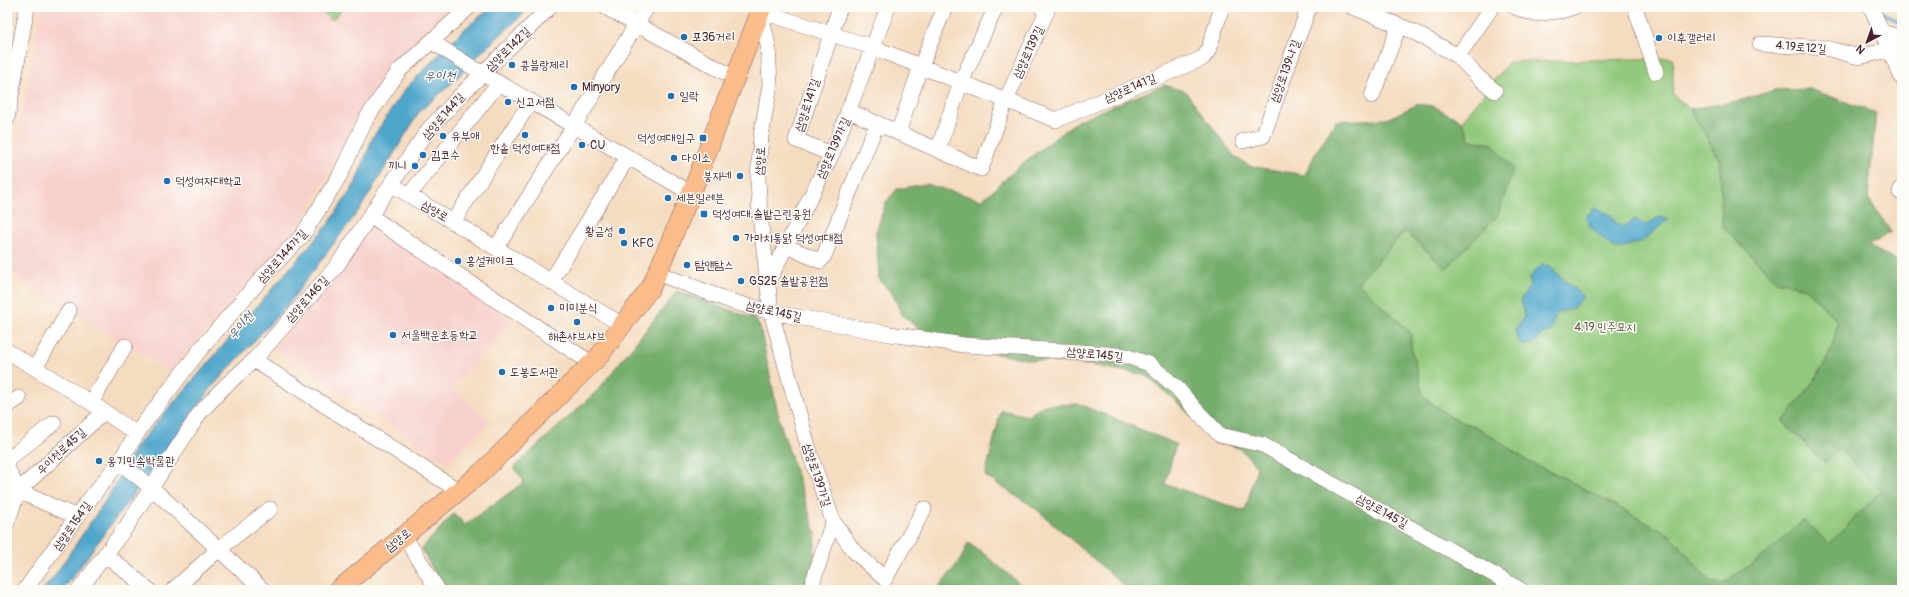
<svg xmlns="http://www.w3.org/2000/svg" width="1909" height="597" font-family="Pangolin,'Poor Story',sans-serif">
<rect width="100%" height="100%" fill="#fdfcf7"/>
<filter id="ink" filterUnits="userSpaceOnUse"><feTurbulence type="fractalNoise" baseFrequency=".025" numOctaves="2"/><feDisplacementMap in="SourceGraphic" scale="8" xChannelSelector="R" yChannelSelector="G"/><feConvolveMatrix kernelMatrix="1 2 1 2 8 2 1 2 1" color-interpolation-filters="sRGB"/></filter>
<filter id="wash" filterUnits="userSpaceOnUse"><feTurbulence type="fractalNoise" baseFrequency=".012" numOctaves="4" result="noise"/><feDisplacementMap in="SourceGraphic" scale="16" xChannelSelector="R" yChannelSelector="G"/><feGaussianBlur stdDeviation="0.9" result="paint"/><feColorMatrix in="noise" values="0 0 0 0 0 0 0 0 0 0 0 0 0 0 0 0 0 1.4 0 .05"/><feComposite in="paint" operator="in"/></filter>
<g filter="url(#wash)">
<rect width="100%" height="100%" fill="#f5dcc0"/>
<path fill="#f7d0cb" d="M43 7H456L394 63 356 117 319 191 290 238 169 371 7 270V195Z
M370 221 512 321 453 388 491 423 447 463 275 349 338 270Z"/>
<path fill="#92c97c" stroke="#6e7454" d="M317 7H344L332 20Z
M1673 58V95L1690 109 1720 161 1722 226 1776 281 1805 288 1837 321C1835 360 1805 392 1783 422L1825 463 1839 449 1882 491 1829 544 1762 557 1722 584 1710 582 1671 536 1568 480 1531 463 1480 429 1450 417 1423 396 1411 347V333L1358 283 1405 231 1413 239 1493 144 1470 140 1462 121 1509 62Z"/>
<path fill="#75ad6c" stroke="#60664c" d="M1164 85 1185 91 1235 157 1250 166 1305 175 1316 152 1336 121 1387 119 1418 104 1433 106 1462 121 1470 140 1493 144 1513 169 1498 215 1446 269 1405 231 1358 283 1411 333V347L1423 396 1450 417 1480 429 1531 463 1568 480 1671 536 1710 582 1722 584 1762 557 1804 520 1829 544 1881 491 1839 449 1825 463 1783 422C1805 392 1835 361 1837 321L1805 288 1776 281 1722 226 1720 161 1690 109 1738 101 1775 90 1810 89 1876 113 1868 198 1891 232 1868 246 1902 263V590H1129L1035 508 985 476 1001 410 1028 416 1044 405 1079 404 1176 444 1165 484 1245 511 1257 467 1241 449 1214 439 1177 402 1145 375 1083 364 1031 360 936 343 901 314 893 295 879 279 876 232 886 202 897 189 926 184 982 200 1023 163 1077 121Z
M677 291 755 319 760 327 780 423 816 534 814 558 805 590H445L421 549 454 513 465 525 524 482 514 467 597 391Z
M968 543 983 553 1027 590H936L961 559Z"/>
<path fill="#4ea6cb" stroke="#4c627b" d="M492 7H531L486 48 449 86 420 111 360 209 289 303 213 386 63 590H42L53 578 109 495 137 445 329 223 355 184 373 137 405 89 462 31Z
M1594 208 1611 215 1615 222 1623 227 1635 219 1646 225 1659 217 1669 219 1641 242 1617 249 1612 247 1588 225 1590 223 1585 218Z
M1543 263 1548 268 1549 266 1583 297 1573 308 1557 313 1553 321 1551 332 1543 333 1534 344 1524 345 1517 339 1515 330 1524 317 1521 299 1530 286V277Z"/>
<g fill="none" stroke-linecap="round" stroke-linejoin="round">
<path stroke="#4ea6cb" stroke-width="3.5" d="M1879 11 1902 24"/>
</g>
</g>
<g filter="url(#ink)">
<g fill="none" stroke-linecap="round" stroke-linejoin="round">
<g stroke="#86615f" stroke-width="16">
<path id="minor" d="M605 7 735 78
M754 7 760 11 872 47 1056 120 1203 58 1208 51 1222 7
M1353 7 1412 31 1458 56 1478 77 1495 91
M1515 7 1534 14 1565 10 1574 7
M1635 7 1656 72
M1871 7 1902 78
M760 11 768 45 770 85 761 136 758 179 760 215 771 312 811 457 833 521 853 550 885 579 924 509
M1881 32 1892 35 1902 42
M432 42 483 74 691 193
M1760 44 1826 48 1859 57 1888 50
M1458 56 1492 7
M1372 96 1399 26
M849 111 981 169 1006 100 1047 11 1041 7
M7 119 27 7
M898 133 921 66 945 7
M1243 141 1263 136 1309 7
M938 150 961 82 996 7
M832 154 796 140 840 7
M391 184 622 325
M1900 192 1902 187
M409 195 499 83
M370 216 591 363
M453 222 531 101
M786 246 820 261 824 256 877 123
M496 248 574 126 647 7
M657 273 733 302 771 312 890 334 964 345 1097 353 1126 356 1149 364 1177 388 1195 409 1220 435 1263 445 1521 590
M551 281 628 157
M767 284 832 154 888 7
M7 351 87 400 137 434
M254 360 459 491
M35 368 69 311
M91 403 125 346
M7 406 19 398
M7 460 54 423
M119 462 152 488 263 590
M7 467 18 491 7 523
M18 491 104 412
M18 491 77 517
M404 536 438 590
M105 554 149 590
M25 590 82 509 119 462 142 426 199 351 266 273 302 236 340 175 366 119 399 71 469 7
M79 590 126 527 199 414 223 388 254 360 336 267 406 162 429 129 463 93 550 7
M173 590 219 549 270 509
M810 590 833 521"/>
</g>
<g stroke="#86615f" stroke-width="20">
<path id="major" d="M338 590 482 472 599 356 651 287 695 184 762 7"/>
</g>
<use href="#minor" stroke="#fff" stroke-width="15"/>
<use href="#major" stroke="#fabc8b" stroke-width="19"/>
</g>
</g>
<g fill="#1f6fb2" stroke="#fdfcf7" stroke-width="1.5">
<circle cx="684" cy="37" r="4"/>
<circle cx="1659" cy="38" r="4"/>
<circle cx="512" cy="65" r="4"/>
<circle cx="574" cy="87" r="4"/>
<circle cx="671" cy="96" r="4"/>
<circle cx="508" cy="102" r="4"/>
<circle cx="525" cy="135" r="4"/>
<circle cx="443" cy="136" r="4"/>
<rect x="699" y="134" width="8" height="8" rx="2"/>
<circle cx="582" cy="145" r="4"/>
<circle cx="423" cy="155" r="4"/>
<circle cx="674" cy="158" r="4"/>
<circle cx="415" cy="166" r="4"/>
<circle cx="740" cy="176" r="4"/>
<circle cx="167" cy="181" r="4"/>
<circle cx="668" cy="198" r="4"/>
<rect x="700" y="210" width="8" height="8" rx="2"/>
<circle cx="622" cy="231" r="4"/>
<circle cx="736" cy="238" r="4"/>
<circle cx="624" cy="243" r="4"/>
<circle cx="458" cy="261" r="4"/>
<circle cx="687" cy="265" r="4"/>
<circle cx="741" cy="281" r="4"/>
<circle cx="551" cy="308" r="4"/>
<circle cx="577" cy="322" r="4"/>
<circle cx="393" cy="335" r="4"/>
<circle cx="502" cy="372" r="4"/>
<circle cx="99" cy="461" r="4"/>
</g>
<g text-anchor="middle" stroke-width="3" stroke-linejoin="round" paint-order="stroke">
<g font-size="12" fill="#4a1f2b" stroke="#fdfcf7" text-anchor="start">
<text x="692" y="41">포36거리</text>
<text x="1667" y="42">이후갤러리</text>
<text x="520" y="69">콩블랑제리</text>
<text x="582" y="91">Minyory</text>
<text x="679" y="100">일락</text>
<text x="516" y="106">신고서점</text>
<text x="451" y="140">유부애</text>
<text x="695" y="142" text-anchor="end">덕성여대입구</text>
<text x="590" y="149">CU</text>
<text x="525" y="152" text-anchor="middle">한솥 덕성여대점</text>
<text x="431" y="159">김코수</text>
<text x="682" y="162">다이소</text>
<text x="407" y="170" text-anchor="end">끼니</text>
<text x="732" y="180" text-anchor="end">붕자네</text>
<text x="175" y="185">덕성여자대학교</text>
<text x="676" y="202">세븐일레븐</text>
<text x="712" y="218">덕성여대.솔밭근린공원</text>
<text x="614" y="235" text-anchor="end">황금성</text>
<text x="744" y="242">가마치통닭 덕성여대점</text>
<text x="632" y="247">KFC</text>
<text x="466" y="265">홍설케이크</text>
<text x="695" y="269">탐앤탐스</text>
<text x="749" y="285">GS25 솔밭공원점</text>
<text x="559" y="312">미미분식</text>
<text x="401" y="339">서울백운초등학교</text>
<text x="577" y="340" text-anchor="middle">해촌샤브샤브</text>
<text x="510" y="376">도봉도서관</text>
<text x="107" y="465">옹기민속박물관</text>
</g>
<g font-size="12" fill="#4a1f2b" stroke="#fdfcf7">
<text transform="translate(1801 47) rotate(5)" y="4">4.19로12길</text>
<text transform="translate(508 49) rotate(-44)" y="4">삼양로142길</text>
<text transform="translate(1028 52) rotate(-65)" y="4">삼양로139길</text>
<text transform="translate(1285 71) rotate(-70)" y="4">삼양로139나길</text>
<text transform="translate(1130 88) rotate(-23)" y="4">삼양로141길</text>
<text transform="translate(807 105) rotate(-72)" y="4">삼양로141길</text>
<text transform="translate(443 116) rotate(-49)" y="4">삼양로144길</text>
<text transform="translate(833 148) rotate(-66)" y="4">삼양로139가길</text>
<text transform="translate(760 161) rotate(-86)" y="4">삼양로</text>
<text transform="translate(435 211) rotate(31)" y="4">삼양로</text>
<text transform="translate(282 256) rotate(-48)" y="4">삼양로144가길</text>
<text transform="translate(307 299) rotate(-48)" y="4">삼양로146길</text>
<text transform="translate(774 311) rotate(13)" y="4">삼양로145길</text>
<text transform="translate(1095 354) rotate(6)" y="4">삼양로145길</text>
<text transform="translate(61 451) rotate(-43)" y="4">우이천로45길</text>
<text transform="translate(817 475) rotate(72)" y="4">삼양로139가길</text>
<text transform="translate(1382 511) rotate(29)" y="4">삼양로145길</text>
<text transform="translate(72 526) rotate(-55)" y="4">삼양로154길</text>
<text transform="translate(398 540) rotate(-39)" y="4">삼양로</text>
</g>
<g font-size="12" fill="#635a47" stroke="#fdfcf7">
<text x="1605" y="331">4.19 민주묘지</text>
</g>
<g font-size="13" font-style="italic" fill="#4c5c73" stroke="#fdfcf7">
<text x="440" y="80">우이천</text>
<text transform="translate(240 325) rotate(-49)" y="5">우이천</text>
</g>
</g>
<rect width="1909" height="597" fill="none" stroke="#fdfcf7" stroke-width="24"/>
<g transform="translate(1867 42) rotate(221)" stroke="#fdfcf7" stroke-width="3" paint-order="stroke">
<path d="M0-3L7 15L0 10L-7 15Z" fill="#4a1f2b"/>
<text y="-6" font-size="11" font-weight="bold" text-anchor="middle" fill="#4a1f2b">N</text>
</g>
</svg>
